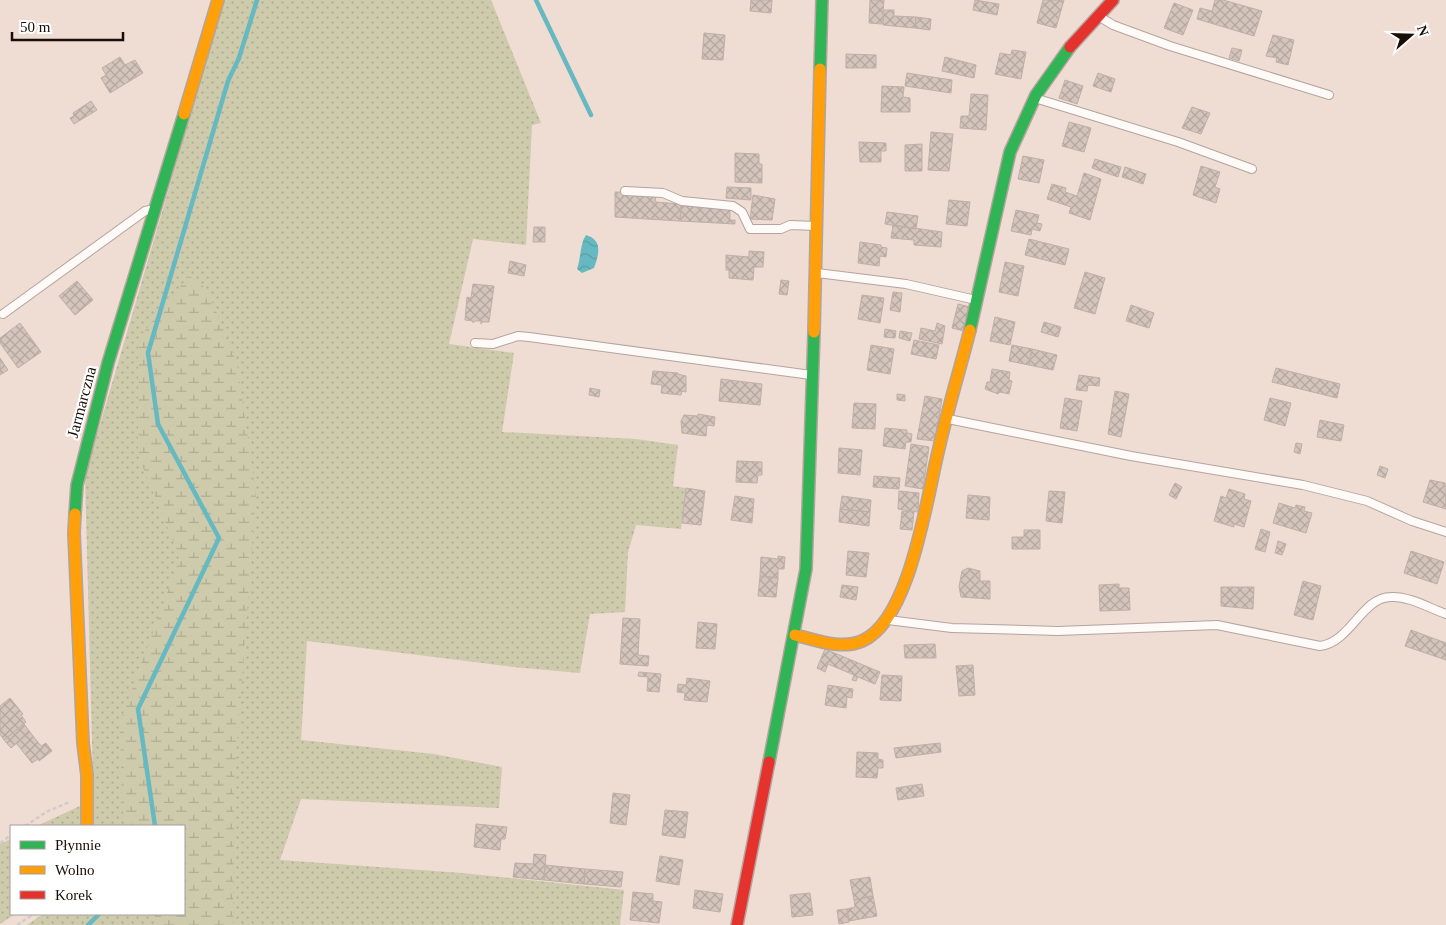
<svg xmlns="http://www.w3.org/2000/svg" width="1446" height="925" font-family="'Times New Roman',serif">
<defs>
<pattern id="grass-dots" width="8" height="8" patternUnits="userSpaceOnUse" patternTransform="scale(1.25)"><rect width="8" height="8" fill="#cecaac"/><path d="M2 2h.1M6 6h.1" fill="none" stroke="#b0ac92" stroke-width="1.8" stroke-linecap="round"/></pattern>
<pattern id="wetland-marsh" width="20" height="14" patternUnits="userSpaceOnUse" patternTransform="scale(1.25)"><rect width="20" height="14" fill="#cecaac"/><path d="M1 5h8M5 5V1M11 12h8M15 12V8" fill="none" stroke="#b0ac92"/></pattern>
<pattern id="water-waves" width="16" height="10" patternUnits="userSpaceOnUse" patternTransform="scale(1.25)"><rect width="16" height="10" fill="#67b9c1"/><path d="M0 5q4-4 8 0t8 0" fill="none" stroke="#599ea4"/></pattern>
<pattern id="building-cross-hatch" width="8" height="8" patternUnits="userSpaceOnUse" patternTransform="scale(1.25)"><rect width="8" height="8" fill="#d3c4bc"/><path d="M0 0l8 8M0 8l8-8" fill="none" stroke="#b5a7a0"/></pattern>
</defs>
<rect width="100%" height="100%" fill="#efdcd3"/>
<path fill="url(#grass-dots)" d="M224 0H491L541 123 532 125 526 245 473 239 449 344 514 353 502 432 636 439 678 445 673 486 686 488 681 529 636 525 628 552 625 612 590 614 580 673 513 667 307 641 301 740 434 754 502 767 499 808 301 799 280 860 462 873 624 890 620 925H27L43 914H184V826H92L93 779 85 476Z
M82 805 80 826H37Z
M11 839V914H15L0 924V844Z"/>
<path fill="url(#wetland-marsh)" d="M189 276 207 289 237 363 256 494 234 786 233 925H155V914H184V826H128L122 810 120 722 180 558 138 455V339Z"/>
<path fill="url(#water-waves)" d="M586 235C603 240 599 254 594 268L582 273 577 269C581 258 580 244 586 235Z"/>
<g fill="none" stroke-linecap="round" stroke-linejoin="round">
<path stroke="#67b9c1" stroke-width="4.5" d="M536 0 591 115
M155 826 138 709 219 538 158 424 148 353 228 81 239 58 257 0
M88 925 99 914"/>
</g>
<path fill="url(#building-cross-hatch)" stroke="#beafa8" d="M751 0H772L771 13 750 11Z
M870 0H884L882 24 869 23Z
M975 0 999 4 997 15 973 10Z
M1043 0H1064L1056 28 1037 23Z
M1215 0H1223L1262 11 1254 36 1197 19 1200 8 1212 11Z
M1174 3 1193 10 1183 35 1164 28Z
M884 10H894V16L916 17 915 28 883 25Z
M916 17 931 19 930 30 915 28Z
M704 33 725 35 723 60 702 59Z
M1273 35 1294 40 1288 65 1276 62 1277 58 1266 56Z
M1232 48 1242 50 1239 61 1229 58Z
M1012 50 1026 52 1021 79 995 74 1000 53 1011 55Z
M846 54 876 55V68H846Z
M120 57 125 65 135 60 143 73 110 93 101 78 106 75 102 68Z
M945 57 976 65 974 78 942 71Z
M907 73 952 80 951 93 905 86Z
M1098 73 1115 79 1111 92 1093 86Z
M1065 80 1083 86 1077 104 1059 98Z
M882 86 904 87 903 97 910 98V112H881Z
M971 94 988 95 986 130 960 128 961 116H969Z
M91 101 97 110 74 124 70 118 74 116 73 113Z
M1192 107 1210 113 1201 134 1182 128Z
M1069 122 1091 128 1084 152 1062 146Z
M931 132 953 134 949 171 928 170Z
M859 142 886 143V151H881V162H860Z
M922 144V171H905V145Z
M735 153 759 154V164H762V183L735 182Z
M1023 156 1044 160 1039 183 1018 179Z
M1095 159 1121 167 1118 177 1092 168Z
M1201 166 1220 172 1215 187 1220 189 1216 203 1193 195Z
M1125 167 1146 174 1143 184 1122 177Z
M1084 173 1101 179 1090 220 1069 213 1071 207 1047 199 1052 184 1066 188 1065 192 1077 196Z
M727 187 751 188V200L726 198Z
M615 192 656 193 655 202 681 204 680 221 615 217Z
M753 195 775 199 772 220 750 219Z
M949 200 970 202 967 226 946 224Z
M681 206 724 208 730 210V220H735V224L680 221Z
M1016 210 1039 215 1037 223 1042 224 1040 231 1032 229 1031 235 1011 231Z
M887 212 918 216 916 229 885 224Z
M893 225 942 232 941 247 914 245V240L891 238Z
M534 227H545V242H533Z
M1029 239 1069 249 1065 265 1025 255Z
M860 242 881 245V247L887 248 886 257 880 256 879 266 858 263Z
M749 251 764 252 763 267H754L753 280 729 278V270H726V255L749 257Z
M510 261 526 265 524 276 508 273Z
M1005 262 1024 266 1018 296 999 292Z
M1085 272 1105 278 1095 314 1074 308Z
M781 280 789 281 787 295 779 294Z
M77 281 93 300 75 315 59 296Z
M473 284 494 286 489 322H482L481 324V321H475L473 323V321L465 320 467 297 471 298Z
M893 292 902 293 900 312 890 310Z
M862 295 884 298 880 323 858 319Z
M958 304 970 307 964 331 952 328Z
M1131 305 1154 313 1149 328 1126 321Z
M995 317 1015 322 1010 345 990 341Z
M1044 322 1061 327 1058 337 1041 332Z
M20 323 41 352 18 368 0 343V338Z
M937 323 945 326 942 344 919 339 921 328 935 331Z
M885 329 896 331 895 338 884 337Z
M900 331 912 333 910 341 899 338Z
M914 340 939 345 936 359 911 354Z
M871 345 894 349 890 374 867 370Z
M1012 345 1032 349 1029 365 1009 361Z
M1032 349 1057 355 1053 370 1029 365Z
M0 358 8 370 0 375Z
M1276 368 1340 384 1337 398 1272 382Z
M992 369 1010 372 1009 380 1012 381 1009 394 1000 392 998 394 985 389 987 382H990Z
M653 371 678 373V374L686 376V392L682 391 681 395 661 393 662 385 651 384Z
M1079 375 1100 378 1099 386 1088 385 1087 391 1076 390Z
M721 379 762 384 760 405 719 401Z
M590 388 600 390 599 397 589 395Z
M1115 391 1129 394 1121 437 1108 434Z
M897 394 905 395V401L897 400Z
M925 396 942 399 935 441 917 439Z
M1065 398 1082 401 1077 431 1060 428Z
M1270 398 1291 403 1285 426 1264 420Z
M854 403 876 404 875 429 852 428Z
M698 414 715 417 714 426 707 425 706 436 682 433 681 421 684 415 698 416Z
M1320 420 1344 425 1341 441 1317 437Z
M885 428 907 430V433L912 434 911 442H906L905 449 883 446Z
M1296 443 1302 444 1300 454 1294 452Z
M911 444 929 447 923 489 905 486Z
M839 448 862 450 860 475 838 473Z
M737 461 762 462V475H758L757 483 736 482Z
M1380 466 1388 469 1385 478 1377 475Z
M874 476 900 478 899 489 873 487Z
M1430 480 1445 483 1446 509 1423 502Z
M1175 483 1182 487 1176 499 1169 495Z
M686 488 705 491 701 525 682 523Z
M1229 489 1245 494 1244 499 1251 501 1244 527 1234 524V527L1214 521 1221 496 1226 498Z
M899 491 919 493 918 512 898 509Z
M1049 491 1065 492 1062 523 1046 521Z
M968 495 990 497 989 520 966 518Z
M735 496 754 499 752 523 731 520Z
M842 496 871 500 870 512 840 509Z
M1279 503 1295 508 1296 505 1305 507 1304 511 1312 513 1306 533 1273 523Z
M840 509 870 512 869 526 839 522Z
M902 511 914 512 912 530 900 529Z
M1261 529 1270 532 1265 552 1255 549Z
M1024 530H1040V549H1012V537H1024Z
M1278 541 1286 544 1282 555 1275 553Z
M848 551 869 553 866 577 846 575Z
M1411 551 1444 562 1437 584 1404 573Z
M778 556 785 557 784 569H778V578L760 576 761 557 778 559Z
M968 568 980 571V581H990V599L961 597 959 587 962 571Z
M760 576 778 578 776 597 758 596Z
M1303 581 1321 586 1313 620 1294 615Z
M1119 584V588H1129L1130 610 1100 611 1099 585Z
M842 585 858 587 856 600 840 597Z
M1221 587H1254L1253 609 1221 606Z
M623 618 640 619 638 655 649 656 648 666 620 664Z
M698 622 717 624 715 649 696 648Z
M1411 630 1446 643V660L1405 646Z
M935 644 936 658H905L904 645Z
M825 649 880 672 875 684 858 677 856 681 852 680 854 675 828 664 825 672 817 668Z
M973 665 975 695 959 696 956 666Z
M639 672 661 674 659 692 647 691 648 677 638 676Z
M882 675 902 676 901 701 880 700Z
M687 678 710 681 707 702 684 700 685 693 677 692 678 684 686 685Z
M828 685 853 689 852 698 847 697 846 708 825 705Z
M10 698 23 714 21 715 26 722 4 740 0 734V706Z
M24 724 30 732 11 748 4 740Z
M30 732 41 746 46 743 52 751 39 761 38 759 32 763 16 743Z
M940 743 941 752 896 758 894 748Z
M857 752 878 753V759L883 760V768H878L877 778 856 777Z
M922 784 924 796 898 800 896 788Z
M613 793 630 795 626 825 610 823Z
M665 810 688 812 685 838 662 835Z
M476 824 507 827 505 839H501L500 850 474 847Z
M534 854 546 855 544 880 513 877 515 863 533 864Z
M660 856 683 860 679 885 656 881Z
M545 865 585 869 584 884 544 880Z
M585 869 623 872 621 887 584 884Z
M870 877 873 896 854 900 850 880Z
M695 890 723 894 720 912 693 908Z
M633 892 653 894V901L662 902 659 923 630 920Z
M810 893 813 915 792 917 790 895Z
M873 896 877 916 849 921 847 909 855 907 854 900Z
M847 909 849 922 839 924 837 910Z"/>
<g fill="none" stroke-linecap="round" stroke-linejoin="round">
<g stroke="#b3a49e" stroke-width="10">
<path id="lane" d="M1100 17 1113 25 1170 46 1329 95
M1038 99 1178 142 1252 169
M625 191 663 193 682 201 733 206 742 212 750 229H781L790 225 816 226
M817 273 906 284 976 300
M3 314 145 211 150 210
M475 343 493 344 518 336 529 337 811 375
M948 419 1131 456 1303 485 1367 501 1412 521 1446 532
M888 620 952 628 1058 631 1217 625 1320 646C1351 642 1362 597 1391 597 1409 596 1429 608 1446 614"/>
</g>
<g stroke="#b3a49e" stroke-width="14">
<path id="fast" d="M820 69 822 0
M970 330 1010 152 1036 95 1070 47
M75 514 77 485 108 363 184 114
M769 762 806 569 814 332"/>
</g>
<g stroke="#b3a49e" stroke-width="14">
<path id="slow" d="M184 114 218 0
M814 332 820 69
M75 514 74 533 83 743 87 775V826
M795 635C816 640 841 650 862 641 911 620 927 495 939 448 948 408 960 369 970 330"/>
</g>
<g stroke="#b3a49e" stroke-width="14">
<path id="jam" d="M1070 47 1113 0
M737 925 769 762"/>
</g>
<path stroke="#d1ccca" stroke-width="2.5" stroke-dasharray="4 2.5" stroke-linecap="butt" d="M25 826 48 811 70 802
M0 843 11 835
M17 925 34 914"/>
<use href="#lane" stroke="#fdfaf8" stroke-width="8"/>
<use href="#fast" stroke="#30b455" stroke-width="11"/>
<use href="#slow" stroke="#ff9f0a" stroke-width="11"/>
<use href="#jam" stroke="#e5322d" stroke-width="11"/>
</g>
<g text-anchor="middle" stroke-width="4.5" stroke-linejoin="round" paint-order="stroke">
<g font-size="16" fill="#190d07" stroke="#fff">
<text transform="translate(81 402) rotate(-75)" y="6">Jarmarczna</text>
</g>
</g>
<rect x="10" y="825" width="175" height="90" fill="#ffffff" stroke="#a39e9c"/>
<rect x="20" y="841" width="25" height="8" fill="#30b455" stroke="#a39e9c"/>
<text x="55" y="850" font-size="15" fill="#190d07">Płynnie</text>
<rect x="20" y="866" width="25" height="8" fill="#ff9f0a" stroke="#a39e9c"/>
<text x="55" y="875" font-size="15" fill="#190d07">Wolno</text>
<rect x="20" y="891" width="25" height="8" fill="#e5322d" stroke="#a39e9c"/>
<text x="55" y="900" font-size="15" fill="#190d07">Korek</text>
<g transform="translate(1411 35) rotate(70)" stroke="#ffffff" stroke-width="4" paint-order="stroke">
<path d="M0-4L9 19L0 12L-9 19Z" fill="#190d07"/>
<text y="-8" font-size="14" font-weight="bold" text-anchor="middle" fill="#190d07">N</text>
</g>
<path d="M12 32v8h111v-8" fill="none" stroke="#190d07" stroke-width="2.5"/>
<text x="20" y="32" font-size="15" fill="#190d07" stroke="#ffffff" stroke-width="4" paint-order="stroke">50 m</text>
</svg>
